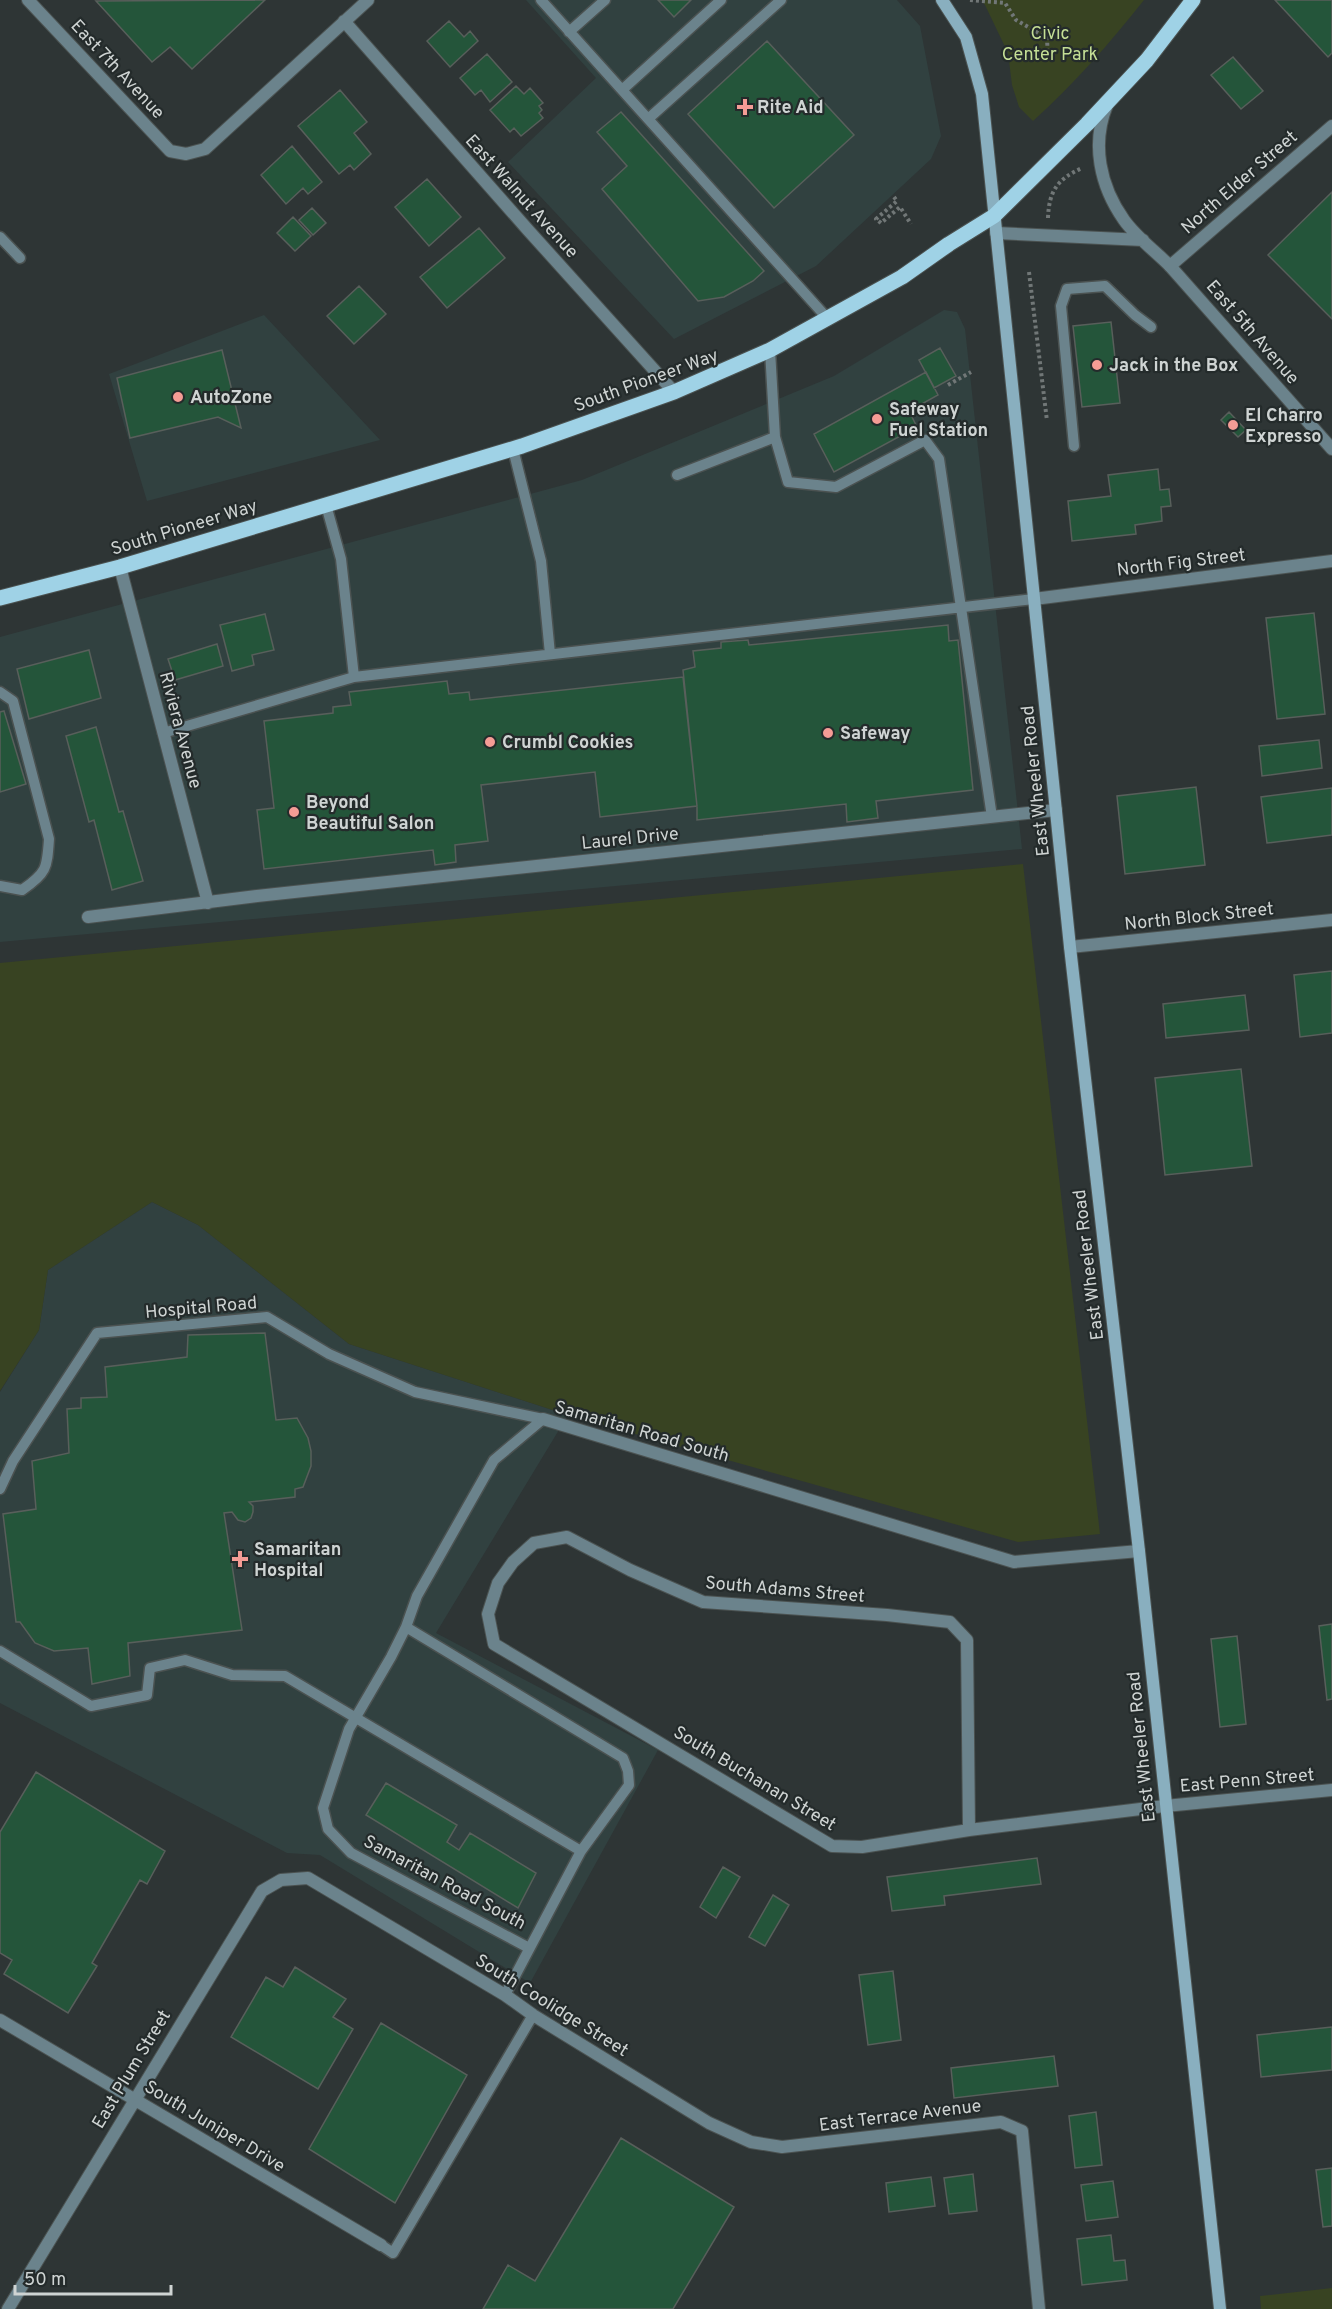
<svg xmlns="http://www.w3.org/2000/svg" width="1332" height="2309" font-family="Overpass,sans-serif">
<rect width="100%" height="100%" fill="#2e3535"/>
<path fill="#314140" d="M526 0H897L920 26 941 136 931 159 816 266 674 339 508 162 596 78Z
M944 310 957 312 965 329 1022 849 0 942V637L582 480 834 376Z
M264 315 380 440 147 501 109 374Z
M152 1202 198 1225 349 1344 568 1415 436 1633 658 1750 530 1983 320 1855 287 1853 0 1703V1392L39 1330 48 1270Z"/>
<path fill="#384322" d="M981 0H1144C1110 43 1074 84 1033 121L1019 107 1012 85 1008 53 985 5Z
M1023 864 1100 1534 1018 1542 568 1415 349 1344 198 1225 152 1202 48 1270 39 1330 0 1391V963Z
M1332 2288V2309H1261L1260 2296Z"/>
<path fill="#24553a" stroke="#585f5b" stroke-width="1.5" d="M265 0 192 69 170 47 152 62 96 1Z
M658 0H691L674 17Z
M1275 0H1332V53L1328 57Z
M449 21 464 37 470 31 478 41 450 67 427 41Z
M767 41 854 135 774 208 688 114Z
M487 54 512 82 490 102 481 90 475 95 460 78Z
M1233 57 1263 91 1241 109 1211 75Z
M516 86 524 94 530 88 543 103 539 106 542 110 539 113 543 118 521 136 514 128 510 132 490 110Z
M340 90 367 122 354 133 371 154 354 170 350 165 339 174 298 126Z
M621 112 764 271 753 281 724 297 698 301 602 189 627 166 597 132Z
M292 146 322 182 308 194 303 188 286 204 261 175Z
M427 179 461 217 429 246 395 207Z
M1332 192V319L1268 255Z
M312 208 326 223 313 235 299 220Z
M293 217 311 236 295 251 277 233Z
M479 228 505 258 447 308 420 277Z
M359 286 386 314 354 344 327 316Z
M1111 322 1120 403 1082 407 1073 326Z
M940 348 956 376 934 388 919 360Z
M222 350 241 428 218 417 130 438 117 378Z
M926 372 938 395 909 411 917 427 834 472 814 434Z
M1229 412 1246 430 1238 437 1221 420Z
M1158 469 1160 490 1169 489 1171 506 1161 507 1162 521 1135 525 1136 534 1072 541 1068 501 1111 496 1108 475Z
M1314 613 1325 714 1277 719 1266 618Z
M265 614 274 650 252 655 254 665 232 671 220 625Z
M948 625 949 641 958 640 973 790 876 801 878 818 847 822 846 804 697 820V806L683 670 695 667 693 651 721 648V642L748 640 749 645Z
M217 644 223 666 175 680 168 659Z
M89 650 101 698 29 719 17 669Z
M683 677 697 806 600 817 595 772 481 785 488 841 455 845 456 862 435 865 433 850 264 869 257 810 274 808 264 721 333 713V707L351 705 349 692 447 681 449 694 469 692 470 700Z
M4 711 26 784 0 792V712Z
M96 727 119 812 123 811 143 881 112 890 94 820 89 822 66 736Z
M1319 740 1322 768 1262 776 1259 746Z
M1196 787 1205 865 1125 874 1117 796Z
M1332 788V835L1267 843 1261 797Z
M1332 971V1033L1300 1037 1294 975Z
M1245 995 1249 1030 1166 1038 1163 1004Z
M1241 1069 1252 1166 1165 1175 1155 1078Z
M265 1333 276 1420 297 1418 308 1438 311 1451V1466L303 1487 295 1489V1497L249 1502 253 1506V1512L251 1518 245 1522 238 1520 232 1512 224 1513 242 1630 128 1643 130 1676 92 1684 88 1648 54 1651 35 1643 20 1622H16L3 1514 36 1509 32 1461 69 1453 67 1409 81 1408V1398L107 1397 105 1367 187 1357 188 1335Z
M1332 1624V1699L1327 1700 1319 1626Z
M1237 1636 1246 1724 1220 1727 1211 1639Z
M36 1772 165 1851 147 1884 140 1880 92 1963 97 1966 68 2013 4 1974 12 1960 0 1953V1832Z
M386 1783 457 1825 447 1842 459 1850 470 1833 536 1873 518 1908 366 1815Z
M1037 1858 1041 1884 944 1896 945 1905 892 1911 887 1877Z
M723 1867 740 1877 716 1918 700 1907Z
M773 1895 789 1905 765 1946 749 1937Z
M295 1967 346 1999 333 2017 353 2029 318 2089 231 2037 266 1977 283 1987Z
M893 1971 901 2040 868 2045 859 1975Z
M381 2023 467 2075 395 2203 309 2149Z
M1332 2027V2070L1261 2077 1257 2035Z
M1054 2056 1058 2086 954 2098 951 2068Z
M1096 2112 1102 2165 1075 2168 1069 2116Z
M621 2138 734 2207 673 2309H483L508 2265 535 2281Z
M1332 2168V2226L1323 2227 1316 2170Z
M973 2174 977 2211 949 2214 944 2178Z
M931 2177 935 2206 889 2212 886 2183Z
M1113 2181 1118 2217 1086 2221 1081 2185Z
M1111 2235 1114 2261 1125 2260 1127 2280 1082 2285 1077 2239Z"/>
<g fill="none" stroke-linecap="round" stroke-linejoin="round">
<g stroke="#4b5251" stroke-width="13">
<path id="service" d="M541 0 828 319
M569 32 605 0
M622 90 721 0
M648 119 781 0
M0 237 20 258
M770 350 775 437
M1074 446 1061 306 1067 289 1105 286 1135 315 1151 327
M513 449 541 561 550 654
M677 475 775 437 788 482 836 487 925 440 939 459 992 817
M326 505 341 559 354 677
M0 692 13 701 49 839C47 868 47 873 22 890L0 886
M163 733 354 677 1034 599
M0 1489 13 1461 97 1333 267 1317 329 1354 415 1392 543 1419
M406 1627 623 1758 628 1771 629 1785 581 1851 505 1995
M0 1651 91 1706 147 1695 150 1668 185 1660 232 1675 285 1676 581 1851
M529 1948 351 1853 328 1829 323 1808 349 1729 391 1657 406 1627 417 1596 494 1460 543 1419
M381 2245 393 2253 533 2015"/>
</g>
<g stroke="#4b5251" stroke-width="14">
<path id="minor" d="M28 0 170 151 186 154 205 149 368 0
M344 21 528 230 674 392
M1170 266 1332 449
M120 567 208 903
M88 917 257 896 1056 810
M1070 947 1332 920
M543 1419 1014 1562 1139 1551
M969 1830 967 1640 950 1622 887 1615 703 1602 630 1570 567 1537 534 1543 513 1562 498 1583 488 1614 494 1644 832 1846 862 1847 969 1830 1165 1806 1332 1790
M0 2020 381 2245
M8 2309 262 1891 281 1880 308 1878 505 1995 533 2015 709 2123 751 2142 782 2147 1001 2122 1022 2131 1039 2309"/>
</g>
<g stroke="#4b5251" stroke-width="14">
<path id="tertiary" d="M1107 105C1091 144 1100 186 1124 220 1136 237 1155 251 1170 266L1332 126
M996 233 1143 240
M1034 599 1332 561"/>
</g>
<g stroke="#4b5251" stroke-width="14">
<path id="secondary" d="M942 0 966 37 982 94 1070 947 1139 1551 1220 2309"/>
</g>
<g stroke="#4b5251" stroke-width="17">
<path id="primary" d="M0 598 120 567 522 446 674 392 770 350 902 277 949 244 994 216 1087 124 1147 60 1193 0"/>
</g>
<path stroke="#717777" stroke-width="4" stroke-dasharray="3 3" stroke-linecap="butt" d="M970 0 1005 3 1016 20 1047 38 1048 60
M894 197 897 201 876 219 881 223 900 207 911 224
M1048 218C1049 190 1058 179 1082 168
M1029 272 1047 421
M948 385 971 372"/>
<use href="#service" stroke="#6b838c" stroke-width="10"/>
<use href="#minor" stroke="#6b838c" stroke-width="12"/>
<use href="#tertiary" stroke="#6b838c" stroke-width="12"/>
<use href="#secondary" stroke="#89afbf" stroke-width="12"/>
<use href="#primary" stroke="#9fd2e6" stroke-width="15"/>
</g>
<g fill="#f59c95" stroke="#242b2b" stroke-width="2">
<path d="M742 98h6v6h6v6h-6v6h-6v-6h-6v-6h6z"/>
<circle cx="1097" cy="365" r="6"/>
<circle cx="178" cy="397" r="6"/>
<circle cx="877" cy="419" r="6"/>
<circle cx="1233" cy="425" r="6"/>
<circle cx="828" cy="733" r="6"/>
<circle cx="490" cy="742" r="6"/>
<circle cx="294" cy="812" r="6"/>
<path d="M237 1550h6v6h6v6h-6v6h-6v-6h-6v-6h6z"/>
</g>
<g text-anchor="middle" stroke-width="4.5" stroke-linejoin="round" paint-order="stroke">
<g font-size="18" fill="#c4de95" stroke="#242b2b">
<text x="1050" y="39">Civic<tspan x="1050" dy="21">Center Park</tspan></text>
</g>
<g font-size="18" fill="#cfd4d3" stroke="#242b2b">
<text transform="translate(118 69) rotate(47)" y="6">East 7th Avenue</text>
<text transform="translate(1239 182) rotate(-41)" y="6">North Elder Street</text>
<text transform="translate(522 196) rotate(48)" y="6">East Walnut Avenue</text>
<text transform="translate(1253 332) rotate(49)" y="6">East 5th Avenue</text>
<text transform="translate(646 380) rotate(-20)" y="6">South Pioneer Way</text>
<text transform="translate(184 527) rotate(-17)" y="6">South Pioneer Way</text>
<text transform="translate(1181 562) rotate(-7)" y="6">North Fig Street</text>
<text transform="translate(181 730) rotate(75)" y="6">Riviera Avenue</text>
<text transform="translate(1035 781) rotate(-96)" y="6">East Wheeler Road</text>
<text transform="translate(630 838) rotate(-6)" y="6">Laurel Drive</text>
<text transform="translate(1199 916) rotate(-6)" y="6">North Block Street</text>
<text transform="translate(1088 1265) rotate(-97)" y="6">East Wheeler Road</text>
<text transform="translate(201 1307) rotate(-5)" y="6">Hospital Road</text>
<text transform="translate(642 1431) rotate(16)" y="6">Samaritan Road South</text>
<text transform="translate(785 1589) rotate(5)" y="6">South Adams Street</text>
<text transform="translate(1141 1747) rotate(-96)" y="6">East Wheeler Road</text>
<text transform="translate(755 1778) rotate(31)" y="6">South Buchanan Street</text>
<text transform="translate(1247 1780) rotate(-5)" y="6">East Penn Street</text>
<text transform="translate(445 1882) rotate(28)" y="6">Samaritan Road South</text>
<text transform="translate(552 2005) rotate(32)" y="6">South Coolidge Street</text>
<text transform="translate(131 2069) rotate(-59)" y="6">East Plum Street</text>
<text transform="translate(900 2115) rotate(-7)" y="6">East Terrace Avenue</text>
<text transform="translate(215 2126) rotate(31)" y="6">South Juniper Drive</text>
</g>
<g font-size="18" font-weight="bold" fill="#cfd4d3" stroke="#242b2b" text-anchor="start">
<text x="757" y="113">Rite Aid</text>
<text x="1109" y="371">Jack in the Box</text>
<text x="190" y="403">AutoZone</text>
<text x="889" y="415">Safeway<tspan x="889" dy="21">Fuel Station</tspan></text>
<text x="1245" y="421">El Charro<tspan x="1245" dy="21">Expresso</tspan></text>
<text x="840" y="739">Safeway</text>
<text x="502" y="748">Crumbl Cookies</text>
<text x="306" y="808">Beyond<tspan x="306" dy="21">Beautiful Salon</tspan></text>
<text x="254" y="1555">Samaritan<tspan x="254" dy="21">Hospital</tspan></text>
</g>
</g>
<path d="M15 2285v9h156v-9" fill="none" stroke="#cfd4d3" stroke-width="3"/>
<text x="24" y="2285" font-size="18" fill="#cfd4d3" stroke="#242b2b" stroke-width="4.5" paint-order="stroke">50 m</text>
</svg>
